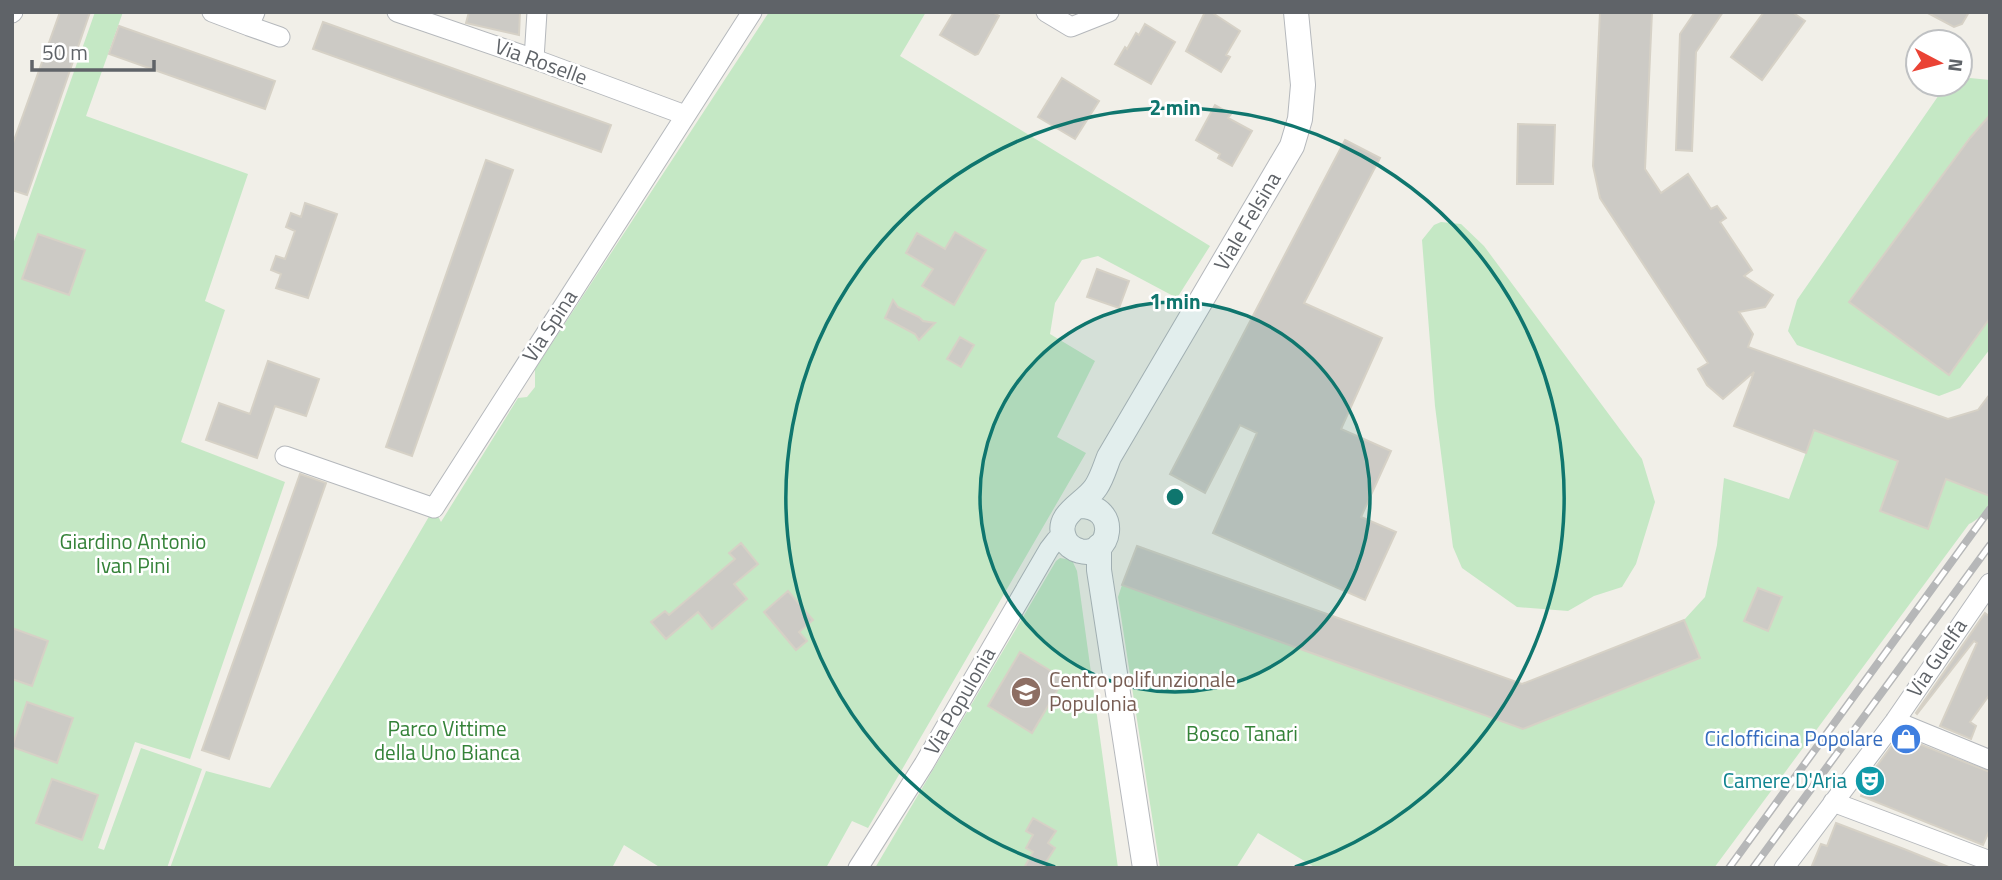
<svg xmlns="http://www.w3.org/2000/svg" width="2002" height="880" font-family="'Titillium Web',sans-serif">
<rect width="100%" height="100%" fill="#f1efe8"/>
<path fill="#c5e8c5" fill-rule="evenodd" d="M95 12H123L86 116 248 174 205 301 225 310 181 442 285 482 190 759 135 742 98 848 104 850 141 748 202 769 167 868H12V247Z
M769 12H926L900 56 1210 246 1177 298 1098 256 1082 260 1055 303 1050 334 1095 361 1057 437 1086 453 868 828 852 821 826 868H661L624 845 612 868H170L206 771 270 788 434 508 441 522 518 398 527 397 535 387V369Z
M1970 78 1990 80V153L1969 138 1850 302 1990 318V349L1960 388 1939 396 1797 345 1788 331 1797 300 1941 92Z
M1441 222 1461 224 1484 246 1642 459 1655 502 1636 564 1622 587 1594 596 1568 611 1517 607 1462 568 1453 547 1435 406 1422 240 1434 225Z
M1814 430 1990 496C1990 508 1980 519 1969 524L1714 868H1316L1258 833 1236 868H1160L1118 597 1122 585 1523 729 1700 658 1684 620 1705 597 1717 545 1724 478 1789 499ZM1758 588 1782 598 1768 631 1744 621Z
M1060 558 1072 560 1077 571 1118 868H875L1056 561Z"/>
<path fill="#cccac5" stroke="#d6d1c6" stroke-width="2" d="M60 12H90L27 195 12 190V146Z
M469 12H520L519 35 466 23Z
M954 12H992L999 16 978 54 975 55 940 35Z
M1205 12H1211L1240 31 1226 55 1230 57 1221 72 1186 51Z
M1600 12H1652L1645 169 1661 193 1688 174 1711 209 1717 206 1726 218 1720 222 1752 270 1744 276 1773 295 1765 307 1739 312 1753 334 1748 347 1948 419 1978 410 1990 394V496L1946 479 1928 529 1880 511 1898 461 1814 430 1806 453 1734 426 1754 372 1723 399 1707 385 1698 369 1708 363 1600 198 1593 166Z
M1695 12H1723L1696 52 1692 151 1676 150 1680 34Z
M1764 12H1792L1805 21 1762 80 1731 57Z
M1926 12H1969L1962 24 1954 27Z
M323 22 611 125 601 152 313 49Z
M1145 24 1175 42 1151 84 1115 64 1125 47 1127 49 1136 33 1139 35Z
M119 26 275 81 265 109 109 54Z
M1062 78 1099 101 1075 139 1038 117Z
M1215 105 1231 114 1228 118 1252 131 1232 166 1218 158 1220 154 1196 140Z
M1990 115V318L1949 375 1849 302 1970 138Z
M1518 124 1555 125 1553 184H1517Z
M1345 140 1380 158 1304 303 1382 338 1341 429 1391 451 1361 517 1396 532 1365 600 1213 533 1257 433 1240 425 1205 493 1170 474Z
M486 160 513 170 412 456 386 447Z
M305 203 337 214 308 298 276 288 281 274 271 270 276 256 285 259 295 231 286 227 291 213 301 217Z
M955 232 986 250 954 305 922 286 933 269 906 253 917 233 945 249Z
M38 234 85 250 69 295 22 279Z
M1097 269 1129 281 1119 308 1087 297Z
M893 300 898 307 919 317 923 321 935 323 919 340 915 334 885 318Z
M960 337 974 345 961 367 947 359Z
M268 361 319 379 306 416 275 406 257 458 206 440 219 403 250 414Z
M300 474 326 483 229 759 202 750Z
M741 543 758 564 734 584 747 599 712 629 698 612 666 639 651 622 665 611 669 615 735 559 729 553Z
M1137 546 1522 684 1684 620 1700 658 1523 729 1122 585Z
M1758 588 1782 597 1768 631 1744 621Z
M788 591 813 620 799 632 807 641 796 650 764 612Z
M1985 613 1989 616 1990 614V694L1970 722 1976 726 1971 739 1940 726 1977 643 1974 641 1917 714 1916 713Z
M12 628 48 641 32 686 12 679Z
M1020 652 1064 679 1032 733 988 706Z
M27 702 73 718 57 763 12 747Z
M1899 736 1990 772V829L1983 845 1861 796 1867 779Z
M52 779 98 795 82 840 36 823Z
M1033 818 1056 831 1048 843 1055 848 1042 868H1024L1033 852 1026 848 1033 835 1026 831Z
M1836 823 1904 849 1951 868H1811L1821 844 1827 846Z"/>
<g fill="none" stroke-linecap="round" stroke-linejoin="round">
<g stroke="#b5b8bc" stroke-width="21">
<path id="minor" d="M212 12 249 26 255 12
M397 12 534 59 685 115
M1046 12 1071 27 1109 12
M12 13 13 12
M249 26 280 37
M534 59 537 12
M285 456 434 508 752 12
M1895 721 1990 760
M1833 802 1990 861
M858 868 924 764 1049 549 1056 540 1063 536
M1784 868 1895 721 1990 583"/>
</g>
<g stroke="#b5b8bc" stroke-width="26">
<g id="tertiary">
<path id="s1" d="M1080 506C1121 506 1111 559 1080 551 1073 549 1066 544 1064 537 1055 514 1085 504 1096 487 1102 478 1105 467 1109 457L1292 146 1300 119 1303 85 1296 12"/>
<path d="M1099 546V570L1145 868"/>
</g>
</g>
<use href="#minor" stroke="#fff" stroke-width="19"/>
<use href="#tertiary" stroke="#fff" stroke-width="24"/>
<g stroke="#b6b7b8" stroke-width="8">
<path id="rail" d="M1729 868 1990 509
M1753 868 1990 545"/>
</g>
<use href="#rail" stroke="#fff" stroke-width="5" stroke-dasharray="16" stroke-linecap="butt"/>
</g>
<circle cx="1175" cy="497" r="195" fill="#0f766e" fill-opacity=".12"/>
<g fill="none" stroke="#0f766e" stroke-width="3.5">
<circle cx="1175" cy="497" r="195"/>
<path d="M1055 867A389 389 0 1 1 1295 867"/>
</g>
<defs>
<g id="school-disc" transform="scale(1.575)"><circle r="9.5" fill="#8d6e63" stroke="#fff"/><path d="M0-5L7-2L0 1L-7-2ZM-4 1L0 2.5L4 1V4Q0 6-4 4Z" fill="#fff"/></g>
<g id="shop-disc" transform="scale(1.575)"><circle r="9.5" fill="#3f7fe0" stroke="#fff"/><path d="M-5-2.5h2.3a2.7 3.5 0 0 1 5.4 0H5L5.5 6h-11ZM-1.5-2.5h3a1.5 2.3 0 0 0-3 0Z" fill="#fff"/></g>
<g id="theatre-disc" transform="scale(1.575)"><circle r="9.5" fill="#0f9aa8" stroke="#fff"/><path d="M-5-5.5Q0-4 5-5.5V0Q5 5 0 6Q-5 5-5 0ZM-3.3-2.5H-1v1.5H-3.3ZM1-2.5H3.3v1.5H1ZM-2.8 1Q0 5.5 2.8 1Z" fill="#fff"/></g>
</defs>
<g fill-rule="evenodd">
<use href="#school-disc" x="1026" y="692"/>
<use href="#shop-disc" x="1906" y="739"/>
<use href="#theatre-disc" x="1870" y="781"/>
</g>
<g text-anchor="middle" stroke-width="5" stroke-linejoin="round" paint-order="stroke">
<g font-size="21" fill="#5f6368" stroke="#fff">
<text transform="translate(541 62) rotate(20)" y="7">Via Roselle</text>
<text dy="7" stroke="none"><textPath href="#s1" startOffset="472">Viale Felsina</textPath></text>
<text transform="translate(550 326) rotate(-57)" y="7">Via Spina</text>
<text transform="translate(1937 658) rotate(-56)" y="7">Via Guelfa</text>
<text transform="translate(960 701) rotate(-60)" y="7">Via Populonia</text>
</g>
<g font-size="21" fill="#348238" stroke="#fff">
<text x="133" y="549">Giardino Antonio<tspan x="133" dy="24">Ivan Pini</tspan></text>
<text x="447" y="736">Parco Vittime<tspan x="447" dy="24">della Uno Bianca</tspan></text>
<text x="1242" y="741">Bosco Tanari</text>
</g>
<g font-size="21" fill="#785e54" stroke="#fff" text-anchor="start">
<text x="1049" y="687">Centro polifunzionale<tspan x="1049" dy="24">Populonia</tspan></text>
</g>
<g font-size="21" fill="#366cbe" stroke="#fff" text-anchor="end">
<text x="1883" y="746">Ciclofficina Popolare</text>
</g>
<g font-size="21" fill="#0d838f" stroke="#fff" text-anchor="end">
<text x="1847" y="788">Camere D'Aria</text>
</g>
</g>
<circle cx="1175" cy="497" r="10" fill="#0f766e" stroke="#fff" stroke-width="3.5"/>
<g font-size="21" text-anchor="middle" font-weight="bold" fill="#0f766e" stroke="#fff" stroke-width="5" stroke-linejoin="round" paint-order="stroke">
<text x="1175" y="115">2 min</text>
<text x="1175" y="309">1 min</text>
</g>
<rect width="2002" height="880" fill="none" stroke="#5f6368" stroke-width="28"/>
<g transform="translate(1939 63) rotate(97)"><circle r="33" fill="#ffffff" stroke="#bfc1c3" stroke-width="2"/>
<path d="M0-5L12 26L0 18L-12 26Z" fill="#ea4335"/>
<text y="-10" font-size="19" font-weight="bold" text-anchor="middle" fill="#5f6368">N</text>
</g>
<path d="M32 60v10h122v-10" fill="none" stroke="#5f6368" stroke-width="3.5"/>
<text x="42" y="60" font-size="21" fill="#5f6368" stroke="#ffffff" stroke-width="5" paint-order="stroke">50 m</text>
</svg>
